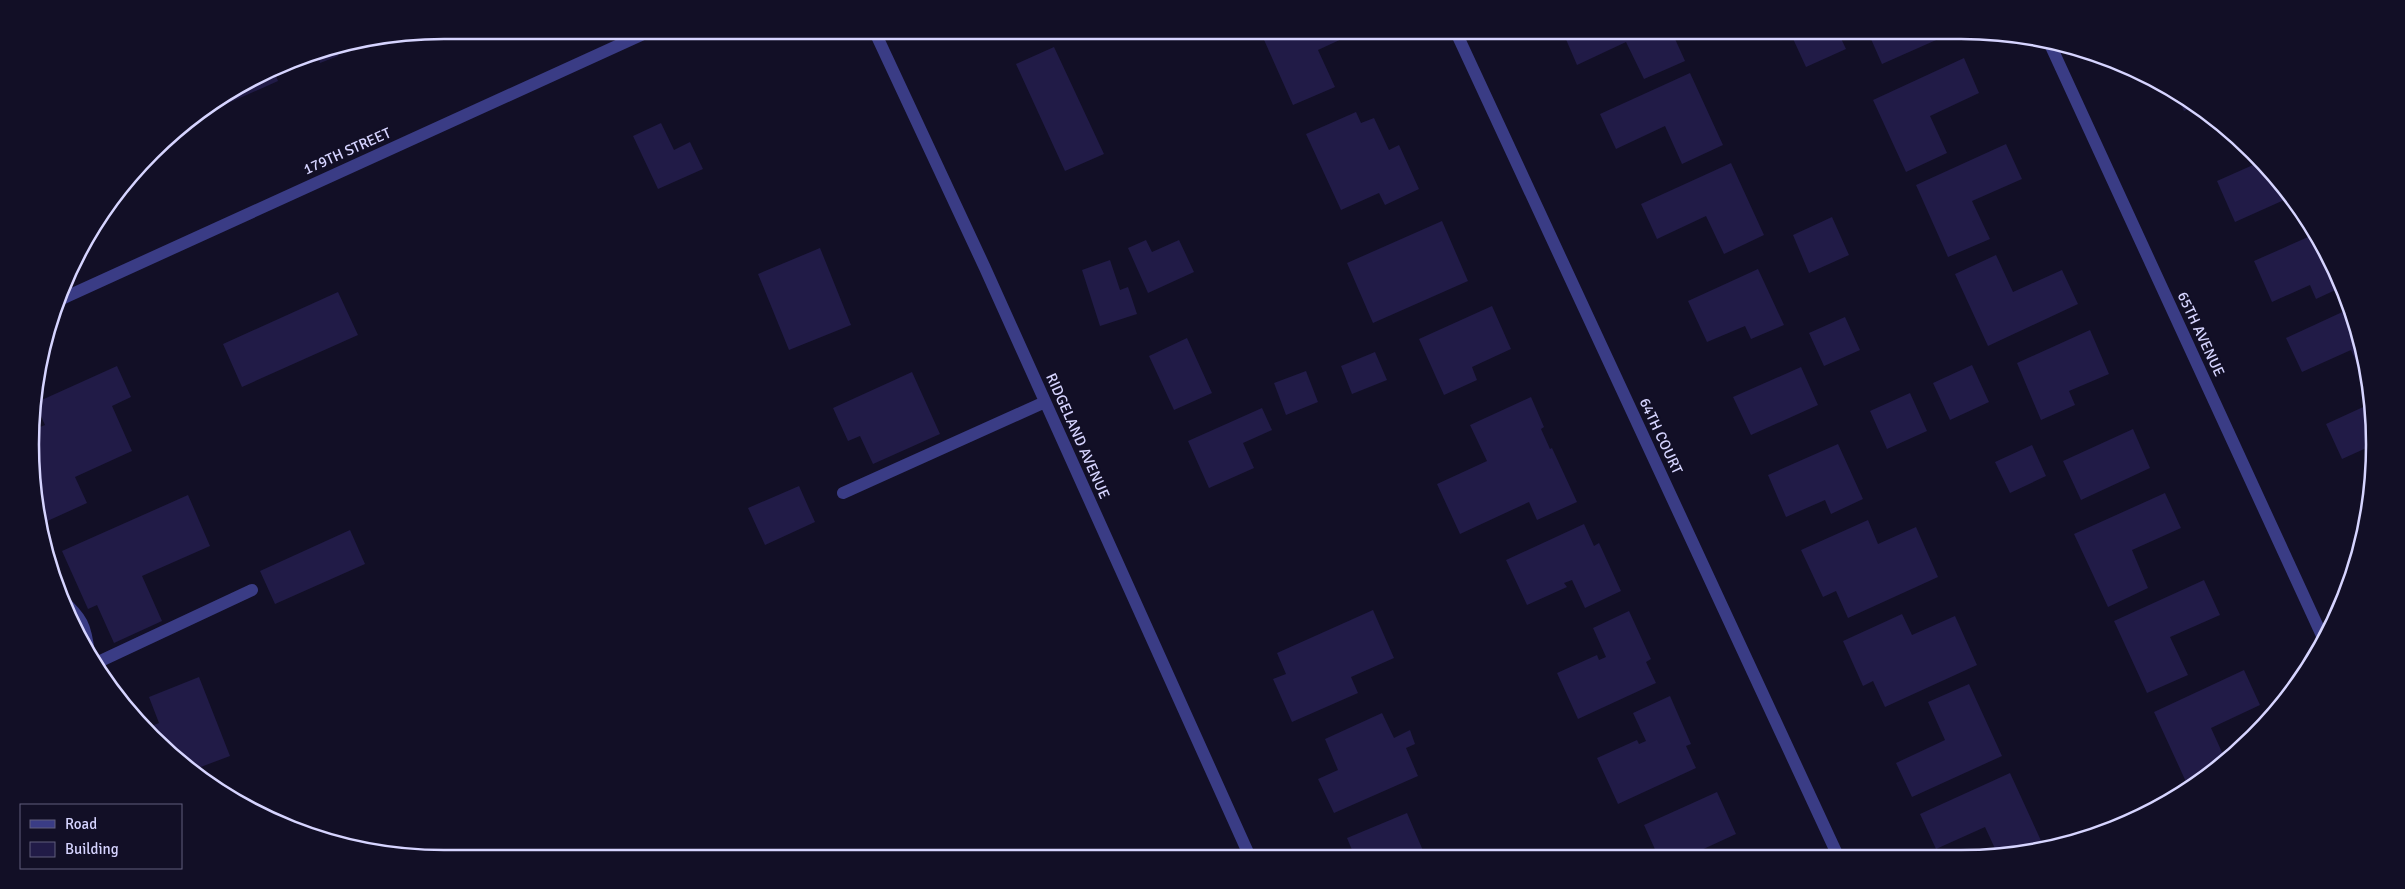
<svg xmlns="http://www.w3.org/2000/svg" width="2405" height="889" font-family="Signika,sans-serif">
<rect width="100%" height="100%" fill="#120f26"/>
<path fill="#211b47" d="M451 30H469L454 37Z
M1268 30H1361L1318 50 1335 87 1293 105 1261 33Z
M1562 30H1671L1685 61 1644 79 1626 42 1577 65Z
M1789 30H1837L1846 49 1806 67Z
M1867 30H1950L1952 33 1882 64Z
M1054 47 1104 154 1065 171 1016 64Z
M335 48 338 56 320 63 316 51Z
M1964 58 1979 93 1930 116 1947 153 1906 172 1873 100Z
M273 69 278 81 190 120 237 86Z
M1690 73 1723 145 1682 164 1665 126 1616 149 1600 114Z
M2175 92 2196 105 2184 111Z
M1356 112 1361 123 1374 118 1389 150 1399 145 1419 189 1385 205 1379 193 1341 210 1306 134Z
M661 123 674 150 690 142 703 169 658 189 633 136Z
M2006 144 2022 179 1972 201 1990 239 1948 257 1916 185Z
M2262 161 2272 171 2291 197 2235 222 2217 181Z
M1731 163 1764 235 1724 254 1706 216 1657 239 1641 204Z
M1832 217 1849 255 1809 273 1793 235Z
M1442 221 1468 281 1373 323 1347 263Z
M2317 233 2342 287 2316 299 2310 285 2272 302 2254 261Z
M1146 240 1152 252 1179 240 1194 272 1148 293 1128 248Z
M820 248 851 325 789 350 758 274Z
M1996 255 2013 292 2062 270 2078 304 1988 346 1955 274Z
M1110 260 1120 290 1128 287 1137 314 1100 326 1082 270Z
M1758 269 1784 325 1751 339 1745 326 1707 342 1688 301Z
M338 292 358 335 242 387 223 344Z
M1492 306 1511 349 1472 367 1477 380 1444 395 1419 339Z
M2351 308 2370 386 2368 387 2351 350 2302 372 2286 338Z
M1845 317 1860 350 1824 366 1809 333Z
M2090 330 2109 374 2069 391 2075 405 2041 420 2017 363Z
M1187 338 1212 393 1174 410 1149 356Z
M1375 352 1387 380 1352 394 1341 366Z
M1972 365 1989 402 1950 420 1933 383Z
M117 366 131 397 112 406 132 451 75 477 87 503 43 523 38 510 35 429 45 425 35 403Z
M1801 367 1818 405 1751 435 1733 397Z
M1306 371 1318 402 1286 415 1274 383Z
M912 372 940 434 873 464 860 436 848 441 833 408Z
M1910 393 1927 431 1887 449 1870 411Z
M1531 397 1544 427 1541 429 1550 449 1552 448 1577 502 1537 520 1529 502 1460 534 1437 484 1487 461 1470 425Z
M2372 403 2373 445 2342 459 2326 424Z
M1262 408 1272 430 1243 443 1254 468 1209 488 1188 441Z
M2133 429 2150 468 2081 500 2063 461Z
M1838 444 1863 499 1831 514 1825 500 1786 517 1768 475Z
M2032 445 2046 476 2010 493 1995 462Z
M799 486 815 522 765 545 748 508Z
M2165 493 2181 528 2132 550 2148 588 2108 607 2074 534Z
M188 495 210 546 142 576 162 621 114 643 97 605 88 609 62 551Z
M1868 520 1878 544 1916 527 1938 577 1848 618 1836 591 1823 597 1801 550Z
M1584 524 1594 546 1599 543 1621 591 1585 608 1572 580 1564 583 1567 587 1527 605 1506 560Z
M350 530 365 564 275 604 260 571Z
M2204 580 2220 615 2170 637 2188 675 2147 693 2114 621Z
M1373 610 1394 658 1351 677 1358 693 1292 722 1273 679 1286 674 1277 653Z
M1629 611 1651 659 1646 662 1656 683 1578 719 1557 673 1597 655 1599 660 1606 657 1593 628Z
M1902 614 1912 635 1955 616 1977 665 1885 707 1873 681 1863 686 1843 641Z
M2244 670 2260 705 2211 728 2226 761 2187 784 2154 712Z
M199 677 230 756 190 771 149 727 159 723 149 697Z
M1969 684 2002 756 1912 797 1896 763 1945 740 1928 702Z
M1670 696 1691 744 1686 746 1696 768 1618 804 1597 758 1637 740 1639 744 1646 741 1633 713Z
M1382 713 1394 738 1410 730 1415 744 1406 748 1418 776 1334 813 1318 779 1338 770 1325 739Z
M2010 773 2043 845 2015 855H1998L1985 827 1936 849 1920 814Z
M1717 792 1736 834 1697 852 1699 856H1658L1644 825Z
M1407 813 1424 853 1414 857H1355L1347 838Z"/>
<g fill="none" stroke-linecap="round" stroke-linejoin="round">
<path stroke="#3a3c85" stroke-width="12" d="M874 30 985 268 1250 857
M1455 30 1838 856
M2049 42 2324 640
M57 301 652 30
M843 493 1045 402
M60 598C82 618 86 625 89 655
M94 664 252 590"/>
</g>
<g text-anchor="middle" stroke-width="4" stroke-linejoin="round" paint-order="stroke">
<g font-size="15" fill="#d6d4ff" stroke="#120f26">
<text transform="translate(347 151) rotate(-24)" y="5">179TH STREET</text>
<text transform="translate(2201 334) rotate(65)" y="5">65TH AVENUE</text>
<text transform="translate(1078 436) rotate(66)" y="5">RIDGELAND AVENUE</text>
<text transform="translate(1661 436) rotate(65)" y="5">64TH COURT</text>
</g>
</g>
<path d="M0 0H2405V889H0ZM444 39H1961A405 405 0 0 1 2366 444V445A405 405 0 0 1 1961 850H444A405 405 0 0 1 39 445V444A405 405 0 0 1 444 39Z" fill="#120f26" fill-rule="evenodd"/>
<path fill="none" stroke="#d6d4ff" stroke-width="2.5" d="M444 39H1961A405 405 0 0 1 2366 444V445A405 405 0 0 1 1961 850H444A405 405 0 0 1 39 445V444A405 405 0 0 1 444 39Z"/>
<rect x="20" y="804" width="162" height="65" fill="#120f26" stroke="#605e7d"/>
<rect x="30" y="820" width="25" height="8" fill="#3a3c85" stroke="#605e7d"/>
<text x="65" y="829" font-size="15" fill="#d6d4ff">Road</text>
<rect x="30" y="842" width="25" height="15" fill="#211b47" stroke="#605e7d"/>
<text x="65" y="854" font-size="15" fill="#d6d4ff">Building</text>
</svg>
